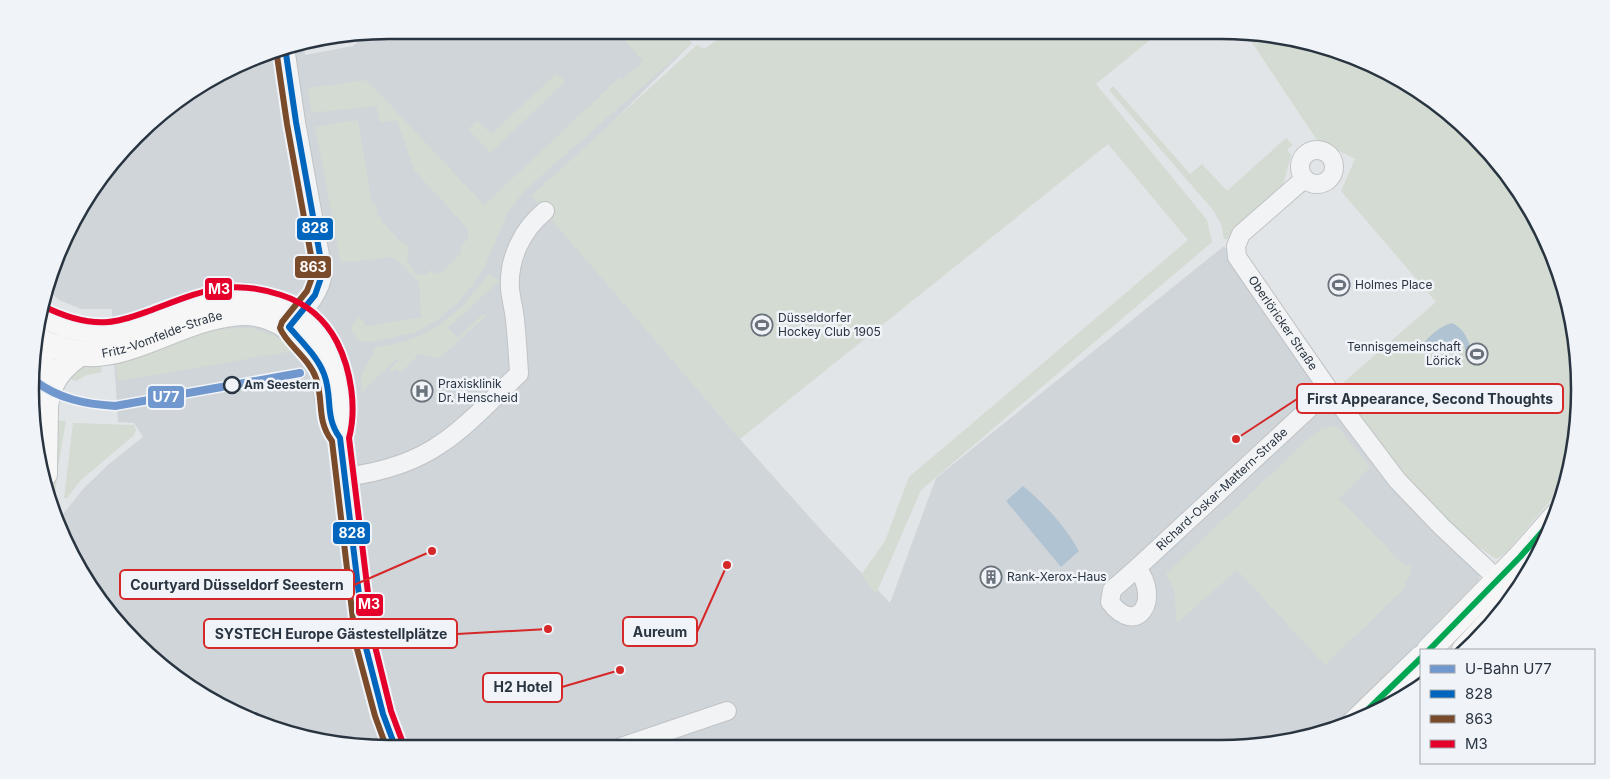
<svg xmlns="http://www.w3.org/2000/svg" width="1610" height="779" font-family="Inter,sans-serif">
<rect width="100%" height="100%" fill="#e2e5e7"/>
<path fill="#d0d5da" d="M390 30H680L692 43 535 199 740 439 822 531 890 603 936 478 1224 246 1329 394 1479 567 1480 593 1384 687 1339 727 1268 746 389 749 319 742 252 722 190 688 136 644 67 549 58 520 84 488 110 463 143 437 134 423 118 422 112 326V309H81L59 300 46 289 57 252 90 190 170 104 274 49 303 44 305 55 353 46 366 34Z"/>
<path fill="#d3dbd2" d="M615 30H681L692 43 524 191 507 214 486 264 472 286 460 300 440 318 417 332 383 339 368 342 359 341 351 331 353 323 359 317 366 326 421 317 419 282 394 257 341 263 315 127 358 120 372 202 378 207 377 214 381 218 382 222 400 241H402L409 247 407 262 417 274H426L431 270 435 274 440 273 461 253V246L468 239V229L414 170 397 121 380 122 376 106 311 113 308 88 367 80 484 205 620 77 623 79 643 61Z
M732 30H1162L1096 84 1207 220 1212 242 921 490 876 594 861 575 885 541 909 477 1188 240 1108 144 740 439 531 196 697 45 704 49Z
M1245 32 1291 37 1358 57 1420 91 1475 136 1520 190 1553 252 1573 320 1580 390 1573 460 1566 482 1506 553 1496 559 1464 537 1402 474 1337 388 1436 302 1341 191 1355 159 1317 140Z
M557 73 565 82 490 153 468 129 477 120 491 134Z
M1113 86 1190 174 1202 164 1227 191 1286 138 1293 145 1287 150 1291 155 1282 190 1230 239H1224L1221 224 1213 210 1109 90Z
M488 274 497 278 499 281 448 328 458 338 483 314 486 316 439 359 438 358 419 354 400 373 396 369 392 372 389 369 399 360 397 358 362 392 361 376 376 347C428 341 459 315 488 274Z
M252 328 277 337 294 351 118 381 115 359 207 329Z
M100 359 102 372 87 375 76 381 63 376 75 365Z
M53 421H66L58 467 54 505 51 496Z
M73 423 134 425 136 430 133 436 80 481 67 498H64Z
M1337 426 1370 467 1339 499 1406 567 1412 562 1410 574 1402 591 1325 665 1237 570 1177 623 1174 590 1166 574 1311 436 1323 428Z"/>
<path fill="#b0c3d2" d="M1452 323C1464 328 1468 340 1472 351L1466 357 1464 344 1456 340 1448 345 1421 346C1430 336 1439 326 1452 323Z
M1023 486C1045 504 1065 526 1079 551L1061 567 1006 501Z"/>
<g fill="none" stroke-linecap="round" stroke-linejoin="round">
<g stroke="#c0c3c5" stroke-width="20">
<g id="street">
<path d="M285 47 296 122 323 272C321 293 306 308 292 323"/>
<circle cx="1317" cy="167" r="17"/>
<path id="s1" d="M1304 179 1241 234 1236 246 1237 257 1329 390 1397 480 1442 527 1506 587"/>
<path d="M344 477C377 473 414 463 442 443 470 424 494 397 519 374 518 356 517 338 515 320 514 309 511 299 510 289 508 259 522 230 545 211"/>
<path id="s2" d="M1137 568 1329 390"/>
<path d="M1137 568C1162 601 1136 637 1110 602L1112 590Z"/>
<path d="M618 748 727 711"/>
</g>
</g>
<g stroke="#c0c3c5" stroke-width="26">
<g id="secondary">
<path d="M39 314C60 324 83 333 108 331 123 330 138 324 152 319 179 310 215 293 244 295 257 296 269 300 281 304 306 312 321 329 332 352 339 367 346 407 344 423 343 428 341 433 340 438L365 644 383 714 396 749"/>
<path d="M36 336 42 355 46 407 45 474"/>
<path id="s3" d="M36 338C42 343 50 345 57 347 73 353 90 356 106 353 167 344 245 278 299 338 308 348 320 363 324 376 326 383 326 391 327 399"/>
<path d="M47 401C50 380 63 365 80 354"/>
<path d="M1429 650 1520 557 1556 516"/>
<path d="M1464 650 1510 600"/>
<path d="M1354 723 1421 658"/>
</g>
</g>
<use href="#street" stroke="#f1f3f4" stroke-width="18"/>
<use href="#secondary" stroke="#f6f6f6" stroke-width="24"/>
<g stroke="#f0f3f7" stroke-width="10">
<path id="bus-1" d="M285 47 296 122 323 272 315 295 289 327C301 341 317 356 324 374 333 397 324 416 340 438L365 644 383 714 396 749"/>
</g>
<g stroke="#f0f3f7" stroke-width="10">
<path id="bus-2" d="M276 49 287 124 314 272 307 291 282 322 280 328C286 344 309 358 316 378 324 401 316 420 332 441L356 645 375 716 387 749"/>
</g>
<g stroke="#f0f3f7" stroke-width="10">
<path id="bus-3" d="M43 306C63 316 85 324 108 322 122 321 135 316 149 311 198 293 228 277 281 295 306 303 325 319 337 342 351 370 357 408 349 438L374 642 391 711 404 746"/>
</g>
<g stroke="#f0f3f7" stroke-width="10">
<path id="bus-4" d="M1429 650 1520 557 1556 516
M1354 723 1421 658"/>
</g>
<use href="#bus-1" stroke="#0065bd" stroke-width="6"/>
<use href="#bus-2" stroke="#7a4b2a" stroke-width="6"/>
<use href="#bus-3" stroke="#e4002b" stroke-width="6"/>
<use href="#bus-4" stroke="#00a651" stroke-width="6"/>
<g stroke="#f0f3f7" stroke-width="11">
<path id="metro-1" d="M35 381C59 399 85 404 115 406L300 373"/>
</g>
<use href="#metro-1" stroke="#7197cf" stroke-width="8"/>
</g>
<defs>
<g id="stadium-ring" transform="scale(1.125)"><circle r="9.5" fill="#f0f3f7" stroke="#6a727b" stroke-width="1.5"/><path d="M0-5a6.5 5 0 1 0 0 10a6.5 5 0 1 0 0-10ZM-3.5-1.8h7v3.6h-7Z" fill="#6a727b"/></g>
<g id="hospital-ring" transform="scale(1.125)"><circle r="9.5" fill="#f0f3f7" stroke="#6a727b" stroke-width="1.5"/><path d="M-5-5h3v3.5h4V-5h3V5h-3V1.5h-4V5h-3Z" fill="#6a727b"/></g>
<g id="building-ring" transform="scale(1.125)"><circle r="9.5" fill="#f0f3f7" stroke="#6a727b" stroke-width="1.5"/><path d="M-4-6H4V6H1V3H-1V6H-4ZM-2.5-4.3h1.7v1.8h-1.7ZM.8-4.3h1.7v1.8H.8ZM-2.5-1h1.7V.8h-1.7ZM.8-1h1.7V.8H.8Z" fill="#6a727b"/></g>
</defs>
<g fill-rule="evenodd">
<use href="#stadium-ring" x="1339" y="285"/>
<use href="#stadium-ring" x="762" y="325"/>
<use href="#stadium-ring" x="1477" y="354"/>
<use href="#hospital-ring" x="422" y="391"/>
<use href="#building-ring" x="991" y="577"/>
</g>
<circle fill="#f0f3f7" stroke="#293441" stroke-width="2.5" cx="232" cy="385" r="8"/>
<g text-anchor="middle" stroke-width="5" stroke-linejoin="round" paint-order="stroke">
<g font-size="12" fill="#293441" stroke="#f0f3f7" text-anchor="start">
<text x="1355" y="289">Holmes Place</text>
<text x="778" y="322">Düsseldorfer<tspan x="778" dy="14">Hockey Club 1905</tspan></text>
<text x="1461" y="351" text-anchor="end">Tennisgemeinschaft<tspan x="1461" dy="14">Lörick</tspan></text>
<text x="438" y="388">Praxisklinik<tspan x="438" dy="14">Dr. Henscheid</tspan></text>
<text x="1007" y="581">Rank-Xerox-Haus</text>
</g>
<g font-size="12" fill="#293441" stroke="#f0f3f7">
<text dy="4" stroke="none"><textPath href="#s1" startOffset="188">Oberlöricker Straße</textPath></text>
<text dy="4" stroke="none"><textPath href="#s3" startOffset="132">Fritz-Vomfelde-Straße</textPath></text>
<text dy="4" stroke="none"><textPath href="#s2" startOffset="116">Richard-Oskar-Mattern-Straße</textPath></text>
</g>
<g font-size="12" font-weight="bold" fill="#293441" stroke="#f0f3f7" text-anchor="start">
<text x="244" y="389">Am Seestern</text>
</g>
</g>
<path d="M0 0H1610V779H0ZM389 39H1221A350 350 0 0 1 1571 389V390A350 350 0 0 1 1221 740H389A350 350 0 0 1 39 390V389A350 350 0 0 1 389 39Z" fill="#f0f3f7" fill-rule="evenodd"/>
<path fill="none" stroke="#293441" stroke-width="2.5" d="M389 39H1221A350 350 0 0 1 1571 389V390A350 350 0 0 1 1221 740H389A350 350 0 0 1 39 390V389A350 350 0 0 1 389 39Z"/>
<path fill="none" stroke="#d62828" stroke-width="2" d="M1236 439L1297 399M432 551L354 585M727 565L697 632M548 629L457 634M620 670L562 687"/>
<g fill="#d62828" stroke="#f0f3f7" stroke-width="2">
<circle cx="1236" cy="439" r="5"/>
<circle cx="432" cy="551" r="5"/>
<circle cx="727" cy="565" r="5"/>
<circle cx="548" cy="629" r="5"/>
<circle cx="620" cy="670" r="5"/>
</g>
<g fill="#f0f3f7" stroke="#d62828" stroke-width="2">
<rect x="1297" y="384" width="266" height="29" rx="5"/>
<rect x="120" y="570" width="234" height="29" rx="5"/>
<rect x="623" y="617" width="74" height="29" rx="5"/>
<rect x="204" y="619" width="253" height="29" rx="5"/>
<rect x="483" y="673" width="79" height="29" rx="5"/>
</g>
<g font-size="14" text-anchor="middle" font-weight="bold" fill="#293441">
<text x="1430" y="404">First Appearance, Second Thoughts</text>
<text x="237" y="590">Courtyard Düsseldorf Seestern</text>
<text x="660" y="637">Aureum</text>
<text x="331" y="639">SYSTECH Europe Gästestellplätze</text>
<text x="523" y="692">H2 Hotel</text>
</g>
<g stroke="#f0f3f7" stroke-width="2">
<rect x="296" y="217" width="38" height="24" rx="5" fill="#0065bd"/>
<rect x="294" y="255" width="38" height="24" rx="5" fill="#7a4b2a"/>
<rect x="204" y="277" width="29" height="24" rx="5" fill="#e4002b"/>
<rect x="147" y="385" width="38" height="24" rx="5" fill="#7197cf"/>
<rect x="332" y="521" width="39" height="24" rx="5" fill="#0065bd"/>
<rect x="355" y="593" width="29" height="24" rx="5" fill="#e4002b"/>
</g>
<g font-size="14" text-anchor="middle" font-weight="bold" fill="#fff">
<text x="315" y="233">828</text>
<text x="313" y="272">863</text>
<text x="219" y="294">M3</text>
<text x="166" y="402">U77</text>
<text x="352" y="538">828</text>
<text x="369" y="609">M3</text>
</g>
<rect x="1420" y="649" width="175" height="115" fill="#f0f3f7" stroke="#a0a7ae"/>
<rect x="1430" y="665" width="25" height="8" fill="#7197cf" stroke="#a0a7ae"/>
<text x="1465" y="674" font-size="15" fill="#293441">U-Bahn U77</text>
<rect x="1430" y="690" width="25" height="8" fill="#0065bd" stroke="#a0a7ae"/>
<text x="1465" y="699" font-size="15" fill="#293441">828</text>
<rect x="1430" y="715" width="25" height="8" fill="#7a4b2a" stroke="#a0a7ae"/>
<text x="1465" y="724" font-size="15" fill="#293441">863</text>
<rect x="1430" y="740" width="25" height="8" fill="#e4002b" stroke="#a0a7ae"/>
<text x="1465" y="749" font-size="15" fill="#293441">M3</text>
</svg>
